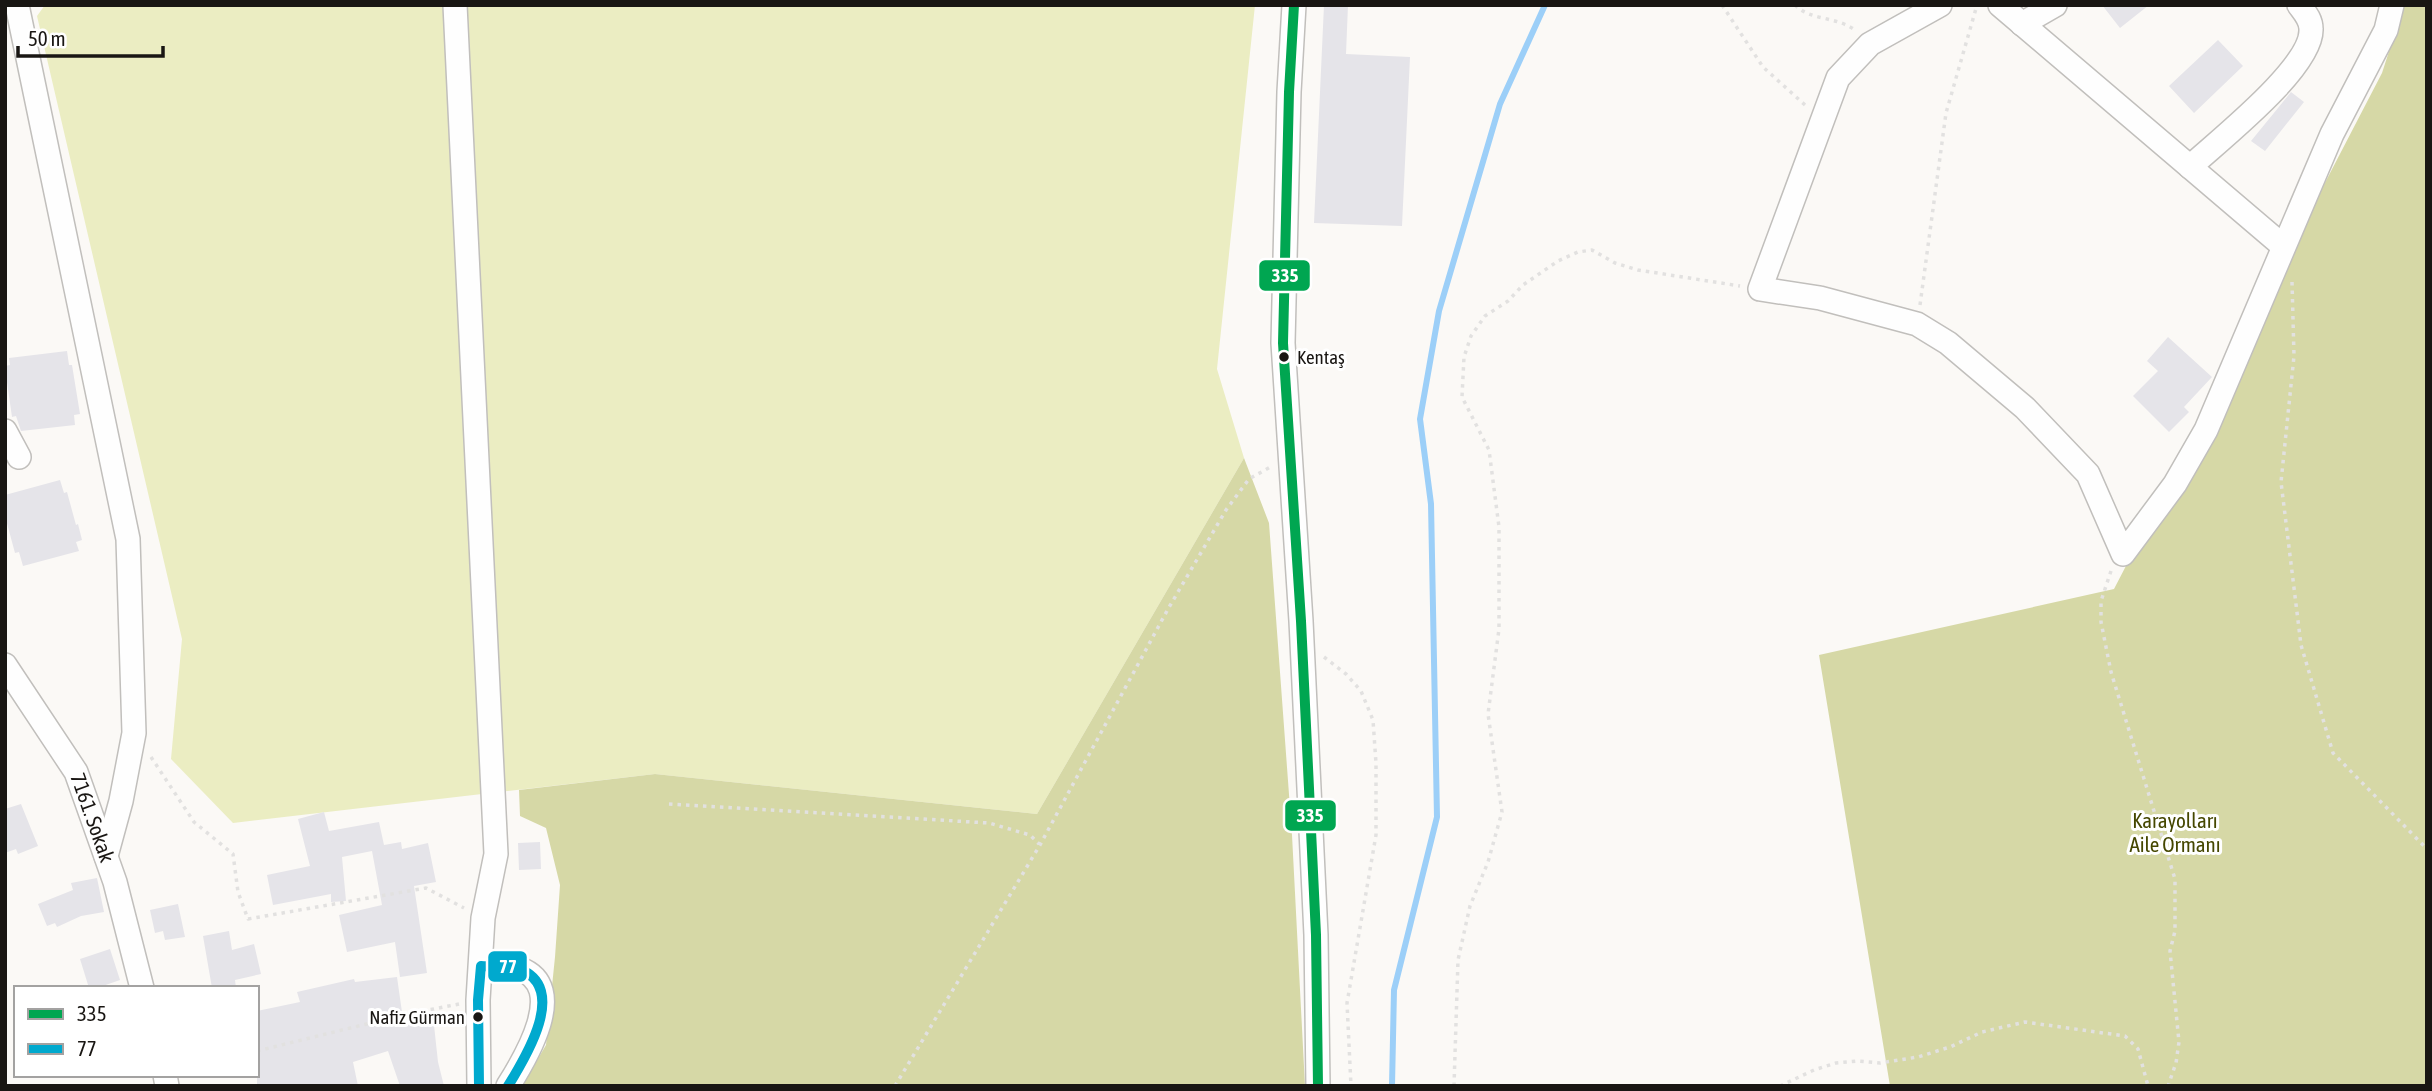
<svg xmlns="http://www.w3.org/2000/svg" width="2432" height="1091" font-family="'Asap Condensed',sans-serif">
<rect width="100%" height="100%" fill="#fbf9f6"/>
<path fill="#ebedc2" d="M45 5H1255L1217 369 1244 458 1037 814 655 774 233 823 171 759 182 639 37 16Z"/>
<path fill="#d6d8a6" d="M2404 5H2427V1086H1890L1819 655 2114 589 2382 73Z
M1244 458 1269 523 1292 835 1305 1086H522L546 1045 555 957 560 885 546 828 520 816 519 790 655 774 1037 814Z"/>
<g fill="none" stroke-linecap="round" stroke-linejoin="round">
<path stroke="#9ccff8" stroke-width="6" d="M1392 1086 1394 990 1437 817 1431 504 1420 419 1439 311 1500 104 1545 5"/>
</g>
<path fill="#e5e4e9" d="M1324 5H1348L1346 54 1410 57 1402 226 1314 223Z
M2102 5H2149L2120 28Z
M2218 40 2243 66 2194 113 2169 86Z
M2291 92 2304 102 2265 151 2251 141Z
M2168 337 2212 377 2184 407 2189 412 2169 432 2133 396 2158 371 2147 361Z
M67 351 69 365H72L80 414 74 415 75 425 21 431 16 416 12 417 7 382H5V366L10 365 9 358Z
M60 480 64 493 67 492 76 525 78 524 82 540 76 542 79 551 23 566 19 552 15 553 5 516V495Z
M21 804 38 846 18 854 16 849 5 853V809Z
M324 812 329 831 379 822 384 845 401 842 402 849 428 843 436 882 414 886 427 973 400 977 395 942 347 952 339 915 382 905 372 851 342 857 346 901 331 902V894L273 905 267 875 310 866 298 819Z
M540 842 541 869 519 870 518 843Z
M97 878 104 912 81 916 57 927 55 923 47 926 38 904 73 890 71 883Z
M178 904 185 937 165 940 163 931 155 933 150 910Z
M229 931 232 950 254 944 261 974 235 980 236 988H212L203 936Z
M110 949 120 980 97 988H89L80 959Z
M397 977 403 1019 433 1016 438 1062 444 1086H400L388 1051 353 1062 358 1086H257V1011L300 1002 297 992 354 979 355 982Z"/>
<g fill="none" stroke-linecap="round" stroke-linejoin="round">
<g stroke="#c1bfbc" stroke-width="26">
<g id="minor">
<path d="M17 5 128 539 134 733 121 801 106 856"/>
<path d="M455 5 496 854 483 918 478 1000 479 1086"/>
<path d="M1294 5 1289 92 1283 343 1301 621 1316 935 1318 1086"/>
<path d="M1940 5 1870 44 1838 78 1760 289 1820 298 1917 324 1948 343 2025 408 2088 474 2123 554 2175 484 2206 430 2332 134 2386 30 2392 5"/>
<path d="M2000 5 2283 246"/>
<path d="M2022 24 2055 5"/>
<path d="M2190 167C2218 141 2313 67 2311 29 2311 19 2305 13 2299 5"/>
<path d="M5 431 19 457"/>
<path id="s1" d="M5 665 76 772 115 882 142 988"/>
<path d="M481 966C493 967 508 965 520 969 569 987 525 1059 508 1086"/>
<path d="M165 1075 167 1086"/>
</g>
</g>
<path stroke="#e2e1e0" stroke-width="3.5" stroke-dasharray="3.5 5" stroke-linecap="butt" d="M1722 5 1763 67 1805 105
M1795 5C1810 21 1838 16 1856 31
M2292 282 2294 356 2281 482 2301 645 2333 753 2427 849
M1920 305 1946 113 1977 5
M2111 571 2101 601V622L2111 672 2175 879V931L2170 951 2179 1042 2176 1063 2168 1086
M1324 657 1346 674 1361 691 1373 720 1376 763V835L1347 1003 1351 1086
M151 757 194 822 233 854 238 892 248 919 426 888 464 908
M669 804 989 823 1030 835 1039 844
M257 1051 403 1015 459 1004
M895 1086 1040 845 1168 609 1226 510 1249 479 1272 466
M1454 1086 1458 960 1470 906 1488 862 1502 812 1488 714 1499 629V527L1489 450 1462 397 1464 357 1471 336 1485 316 1508 301 1523 285 1558 261 1578 252 1592 250 1615 263 1638 270 1740 286
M1780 1086 1814 1070 1836 1063 1858 1061 1880 1063 1918 1057 1950 1047 1982 1032 2025 1022 2125 1036 2138 1049 2148 1086"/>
<use href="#minor" stroke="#fefefe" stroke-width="23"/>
<g stroke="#fff" stroke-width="16">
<path id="bus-1" d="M1294 5 1289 92 1283 343 1301 621 1316 935 1318 1086"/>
</g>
<g stroke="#fff" stroke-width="16">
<path id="bus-2" d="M479 1086 478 1000 481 966C493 967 507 964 519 969 569 987 526 1057 508 1086"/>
</g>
<use href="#bus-1" stroke="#00a651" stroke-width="10"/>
<use href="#bus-2" stroke="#00a9ce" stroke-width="10"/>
</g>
<g fill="#191613" stroke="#fff" stroke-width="2.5">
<circle cx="1284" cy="357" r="6"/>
<circle cx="478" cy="1017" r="6"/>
</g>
<g text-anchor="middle" stroke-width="6" stroke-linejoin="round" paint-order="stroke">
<g font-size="19" fill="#191613" stroke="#fff" text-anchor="start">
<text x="1297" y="364">Kentaş</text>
<text x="465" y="1024" text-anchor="end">Nafiz Gürman</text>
</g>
<g font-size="21" fill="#191613" stroke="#fff">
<text dy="7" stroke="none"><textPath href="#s1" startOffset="177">7161. Sokak</textPath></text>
</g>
<g font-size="21" fill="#454700" stroke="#fff">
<text x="2175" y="828">Karayolları<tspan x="2175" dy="24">Aile Ormanı</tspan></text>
</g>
</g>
<g stroke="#fff" stroke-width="2.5">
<rect x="1258" y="259" width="53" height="33" rx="7" fill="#00a651"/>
<rect x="1284" y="799" width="53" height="33" rx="7" fill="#00a651"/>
<rect x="487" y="950" width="41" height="33" rx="7" fill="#00a9ce"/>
</g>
<g font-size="19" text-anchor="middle" font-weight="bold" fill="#fff">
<text x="1285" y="282">335</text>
<text x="1310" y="822">335</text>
<text x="508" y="973">77</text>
</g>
<rect width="2432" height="1091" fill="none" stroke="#191613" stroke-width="14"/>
<rect x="14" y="986" width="245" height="91" fill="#ffffff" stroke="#a3a2a1" stroke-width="2"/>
<rect x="28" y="1009" width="35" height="10" fill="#00a651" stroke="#a3a2a1" stroke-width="2"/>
<text x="77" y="1021" font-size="21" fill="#191613">335</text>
<rect x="28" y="1044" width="35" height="10" fill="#00a9ce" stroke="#a3a2a1" stroke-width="2"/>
<text x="77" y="1056" font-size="21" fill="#191613">77</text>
<path d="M18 46v10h145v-10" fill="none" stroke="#191613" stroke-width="3.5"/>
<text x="28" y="46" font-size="21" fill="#191613" stroke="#ffffff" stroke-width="5" paint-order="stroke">50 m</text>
</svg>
